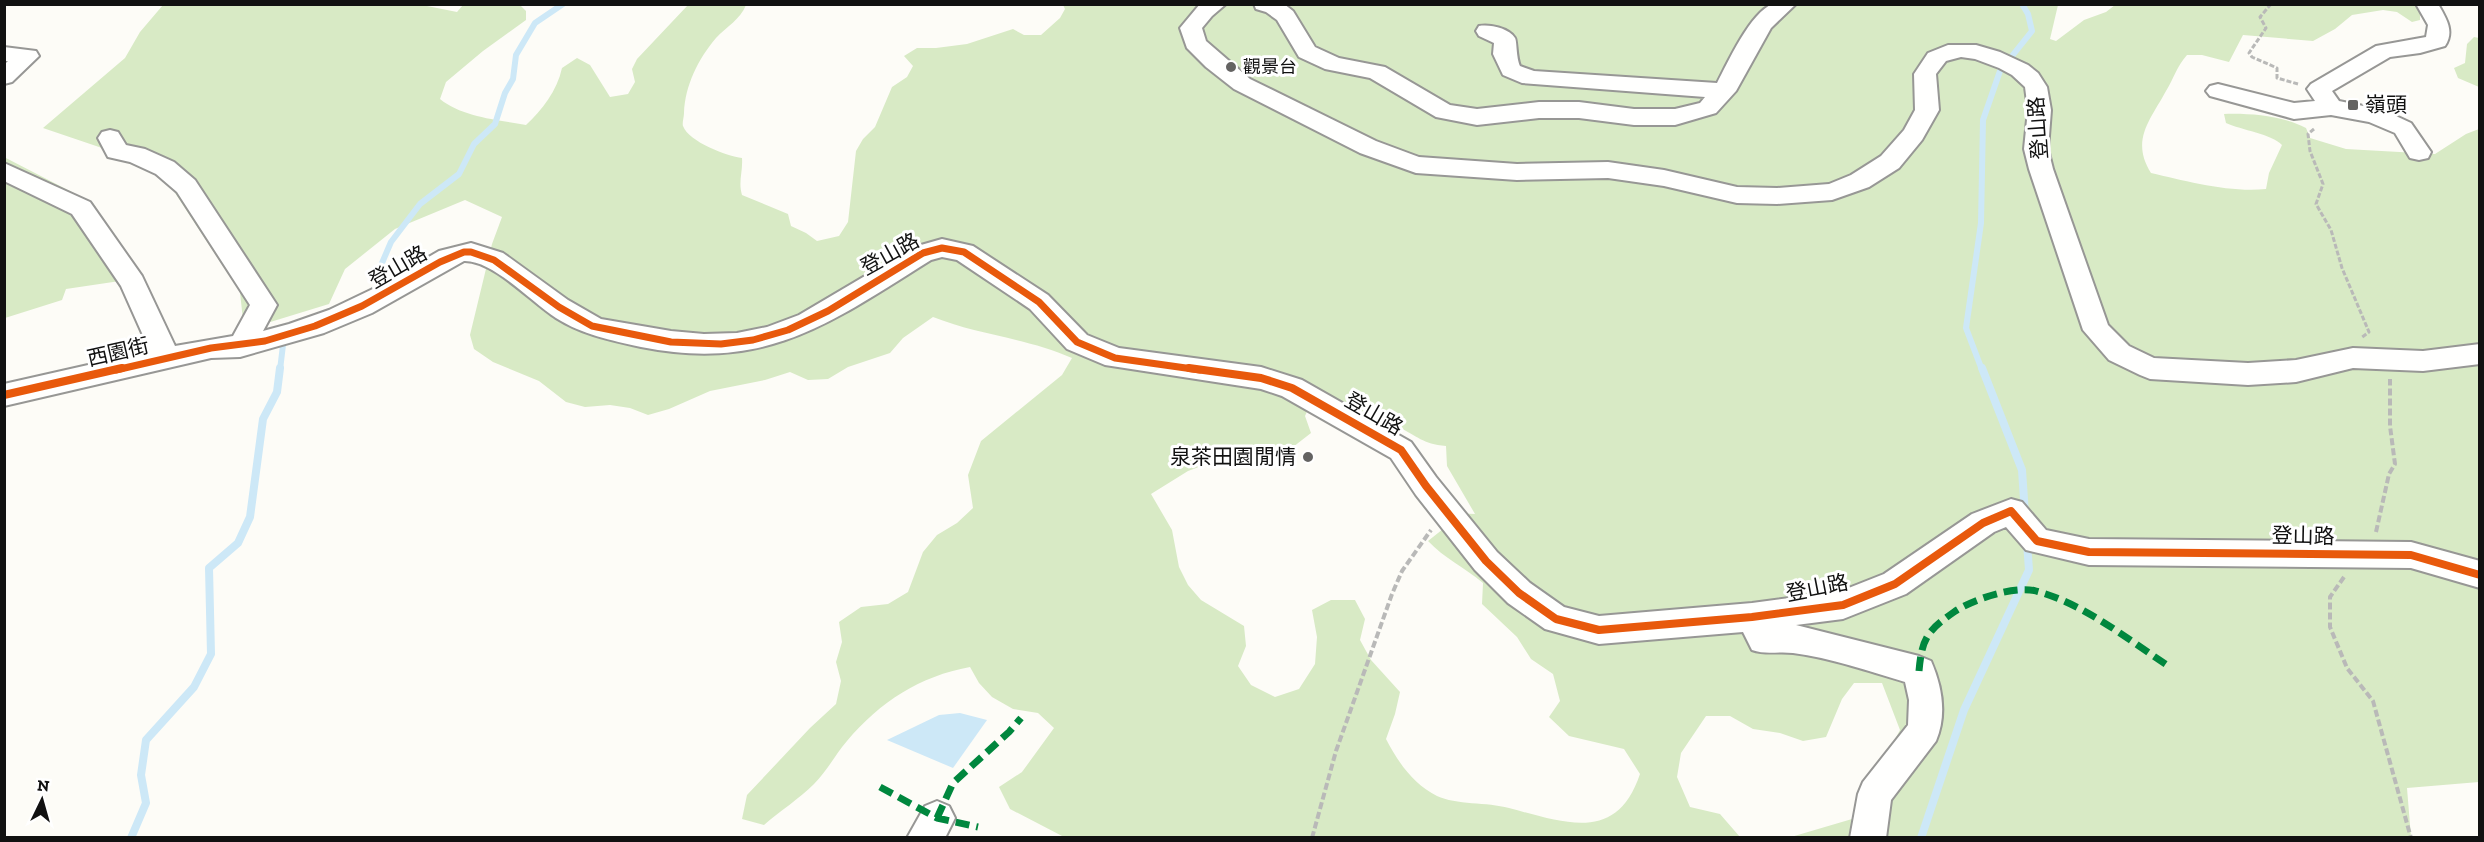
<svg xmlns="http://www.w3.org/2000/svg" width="2484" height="842" font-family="'Zilla Slab','Noto Sans TC',serif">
<rect width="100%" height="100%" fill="#fdfcf7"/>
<path fill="#d8eac5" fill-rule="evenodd" d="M417 4 457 12 463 5H520L526 11V20L483 51 446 82 440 99C462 117 498 120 526 125 542 110 557 91 562 68L577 58 590 65 610 97 628 94 635 82 632 69 637 59 688 5H746C740 20 727 26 716 38 698 59 685 86 684 113 684 117 682 123 683 126 689 142 727 156 742 158 743 172 738 182 742 195L788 214 791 226 806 233 817 241 839 236 848 222 856 151 863 139 875 127 892 87 907 77 913 66 904 56 917 48H936L967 44 1013 29 1024 35H1041L1060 18 1065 9 1063 5H2058L2050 39 2056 41 2084 20 2106 12 2115 5H2420V20L2412 22 2397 12 2383 10 2352 15 2335 29 2313 41 2243 35 2229 62 2202 55H2187C2177 66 2174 78 2166 91 2151 119 2130 140 2151 173 2185 181 2231 193 2266 189L2269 173 2282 145C2272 134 2241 130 2226 123L2224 114C2250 113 2283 116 2306 128L2310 138 2346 149 2435 154 2466 134 2479 129V782L2407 788 2411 837H1791L1852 819 1900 730 1882 683H1854L1842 699 1826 737 1803 741 1780 733 1753 729 1730 716H1706L1681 753 1677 777 1690 807 1720 814 1740 837H1064L1010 809 999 787 1022 772 1054 728 1038 713 1013 709 992 697 979 683 970 667C920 676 880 702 847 741 835 755 827 771 814 784 799 799 780 811 764 825L742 819 747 795 810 728 836 704 841 681 836 662 842 642 839 622 861 607 888 604 908 592 923 552 937 535 957 523 973 508 968 475 981 441 1062 375 1072 358C1027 338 978 335 933 317L903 338 890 353 848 367 828 379 808 380 790 372 765 380 710 391 669 409 648 415 630 408 610 405 585 407 566 402 539 381 493 362 474 349 470 335 492 244 502 217 465 200 395 229 345 269 329 304 244 330 240 292 158 167 43 128 125 58 140 32 163 5ZM1312 400C1342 402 1370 414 1398 427 1418 436 1422 444 1446 446L1447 466 1475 514 1453 513 1443 529 1428 541C1444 558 1465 568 1483 583L1482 604 1517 637 1531 659 1553 674 1560 701 1549 717 1569 736 1624 749 1640 774C1617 842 1568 824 1509 808 1487 802 1456 805 1437 796 1413 784 1398 762 1386 739L1395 714 1400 692 1371 660 1360 640 1365 619 1355 600H1331L1312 610 1317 637 1315 664 1299 689 1275 697 1251 685 1238 666 1246 646 1244 626 1201 600 1188 585 1179 567 1172 530 1151 494 1188 471 1229 456H1276L1293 447 1311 433 1305 416Z
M2474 37 2479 38V87L2458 78 2454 68 2465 63 2467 44Z
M4 157 93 203 140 278 66 289 62 300 5 318Z"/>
<path fill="#cde8f7" d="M960 713 987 720 953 768 887 740 939 715Z"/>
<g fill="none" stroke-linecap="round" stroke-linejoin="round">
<path stroke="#cde8f7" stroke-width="6" d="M373 290 379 287V270L391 242 420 204 459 174 474 144 495 124 505 93 513 79 516 55 535 23 563 4
M280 370 283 345
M1982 370 1966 328 1981 223 1983 120 2000 71 2032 31 2028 14 2022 4"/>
<path stroke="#cde8f7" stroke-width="8" d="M1982 368 2022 470 2025 514
M131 838 146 803 141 775 146 740 194 687 211 654 209 568 238 543 250 517 263 419 277 392 280 368
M1921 838 1964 710 2029 570 2027 543"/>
<g stroke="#979795" stroke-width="4">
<path id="minor" d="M1200 4H1226L1212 16 1202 28 1206 41 1250 79 1376 141 1419 157 1517 164 1608 162 1664 170 1737 187 1777 188 1829 184 1851 175 1881 156 1904 130 1915 110 1914 74 1928 53 1948 45H1976L2000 52 2028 65 2038 73 2047 87 2051 110 2048 149 2053 169 2108 325 2129 346 2154 358 2248 363 2296 360 2353 348 2423 351 2480 344V364L2423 371 2353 368 2296 382 2248 385 2150 379 2140 375 2109 360 2083 330 2029 169 2024 149 2028 110 2025 87 2012 75 1999 68 1975 59 1961 57 1946 61 1936 74 1939 110 1922 140 1899 168 1869 187 1832 200 1777 204 1737 203 1664 186 1608 178 1517 180 1416 173 1360 153 1234 89 1206 67 1187 48 1180 28Z
M1254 4H1284L1293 11 1315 47 1339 58 1385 67 1450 105 1477 109 1539 102H1579L1634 109H1675L1700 103 1705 97 1522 83 1503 75 1493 54 1494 43 1479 36 1476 31 1479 26C1489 24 1509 28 1515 38 1517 41 1516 57 1520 66L1534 71 1717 83C1727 64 1751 11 1773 4 1780 3 1790 4 1796 4L1771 28 1736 91 1716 113 1675 125H1634L1579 118H1539L1477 125 1436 117 1370 78 1325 69 1299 57 1277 20 1266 12 1256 9Z
M2416 4H2438C2446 18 2455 31 2445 46L2420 53 2390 57 2332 91 2339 101 2383 110 2411 123 2431 152 2428 158 2419 160 2410 158 2395 133 2369 122 2331 115 2294 119 2210 96 2206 91 2210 86 2218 84 2294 103 2315 101 2307 89 2311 84 2376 46 2426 37 2428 25Z
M4 47 36 51 39 56 12 82 4 84V65L8 61H4Z
M110 130 118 132 126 145 145 149 174 162 195 180 277 305 263 331 289 324 329 310 377 287 439 251 471 243 503 253 568 300 601 319 671 331 704 334 737 333 767 327 799 315 914 247 942 239 973 246 1048 295 1087 335 1119 348 1261 367 1302 380 1411 442 1436 477 1497 552 1530 583 1564 607 1599 616 1752 603 1841 591 1884 574 1972 514 2011 499 2022 502 2046 530 2089 539 2411 542 2480 561V588L2411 568 2089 565 2026 550 2006 527 1994 532 1906 594 1843 619 1796 625 1919 656 1931 661C1942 686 1947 715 1936 741L1891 800 1886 838H1850L1858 794 1863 782 1908 725 1909 700 1905 682C1868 671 1831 658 1793 653 1778 651 1766 655 1752 650L1743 632 1599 644 1545 629 1508 603 1475 570 1416 495 1391 458 1282 396 1261 389 1105 365 1067 349 1030 309 957 260 942 257 931 260C830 323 767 372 641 347 610 340 583 335 556 318 532 303 493 260 464 261L372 313 324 333 240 357 211 358 4 406V384L150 351 121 286 72 214 4 181V163L90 202 142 276 175 346 233 336 250 305 177 192 156 174 130 162 108 157 98 138 102 132Z
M937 801 949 806 955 818 945 838H907L925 806Z"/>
</g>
<path stroke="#b9b9b8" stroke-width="3" stroke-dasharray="5 2" stroke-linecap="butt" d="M2271 4 2260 17 2266 28 2249 53 2252 57 2277 68V78L2298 84
M2314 129 2308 134 2310 151 2323 184 2316 204 2331 230 2342 268 2369 332 2361 338"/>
<path stroke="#b9b9b8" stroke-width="4" stroke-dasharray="7 3" stroke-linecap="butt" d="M2376 532 2389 474 2395 464 2390 426V379
M2344 577 2330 597V627L2347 668 2373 701 2411 838
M1312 838 1336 751 1392 594 1402 571 1431 530"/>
<use href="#minor" fill="#fffffe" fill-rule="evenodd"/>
<path stroke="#00873e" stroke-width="7" stroke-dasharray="14 7" stroke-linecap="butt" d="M1919 671C1922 638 1927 631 1954 612 1971 600 2015 585 2036 591 2084 604 2126 638 2167 665
M880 787 937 818 978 827
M937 818 953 783 1009 732 1021 718"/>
<g stroke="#fff" stroke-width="10">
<path id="cycleway-far1" d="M116 370 211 348 265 341 315 326 362 306 440 262 464 252H471L494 260 559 307 592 326 671 342 721 344 753 340 788 330 828 311 923 253 942 248 964 252 1039 302 1077 342 1115 358 1200 370"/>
</g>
<g stroke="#fff" stroke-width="12">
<path id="cycleway" d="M1189 368 1261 378 1292 388 1401 450 1426 486 1486 561 1519 593 1556 619 1599 630 1752 617 1843 605 1895 584 1983 523 2011 511 2037 541 2089 552 2411 555 2480 575
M4 395 122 368"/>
</g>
<use href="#cycleway-far1" stroke="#e8590c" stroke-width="7"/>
<use href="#cycleway" stroke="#e8590c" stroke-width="8"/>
</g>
<g fill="#646362" stroke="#fff" stroke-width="2">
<circle cx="1231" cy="67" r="6"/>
<rect x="2347" y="99" width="12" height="12" rx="3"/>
<circle cx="1308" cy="457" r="6"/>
</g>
<g text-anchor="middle" stroke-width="6" stroke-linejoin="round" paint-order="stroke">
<g font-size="18" fill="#111" stroke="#fff" text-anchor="start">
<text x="1243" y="73">觀景台</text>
</g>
<g font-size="21" fill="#111" stroke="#fff" text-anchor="start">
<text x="2365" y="112">嶺頭</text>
<text x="1296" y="464" text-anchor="end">泉茶田園閒情</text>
</g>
<g font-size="21" fill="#111" stroke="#fff">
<text transform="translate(2038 128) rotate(-94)" y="7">登山路</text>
<text transform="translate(890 254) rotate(-29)" y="7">登山路</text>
<text transform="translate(398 267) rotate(-30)" y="7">登山路</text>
<text transform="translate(118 352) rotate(-13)" y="7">西園街</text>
<text transform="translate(1374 414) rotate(30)" y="7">登山路</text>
<text transform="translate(2303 536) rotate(1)" y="7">登山路</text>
<text transform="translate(1817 588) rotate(-11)" y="7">登山路</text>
</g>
</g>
<rect width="2484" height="842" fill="none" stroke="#111111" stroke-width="12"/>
<g transform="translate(42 800) rotate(5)" stroke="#ffffff" stroke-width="4.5" paint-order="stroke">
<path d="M0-4.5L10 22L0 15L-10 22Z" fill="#111111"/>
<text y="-9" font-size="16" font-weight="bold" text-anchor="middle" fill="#111111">N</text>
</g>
</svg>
